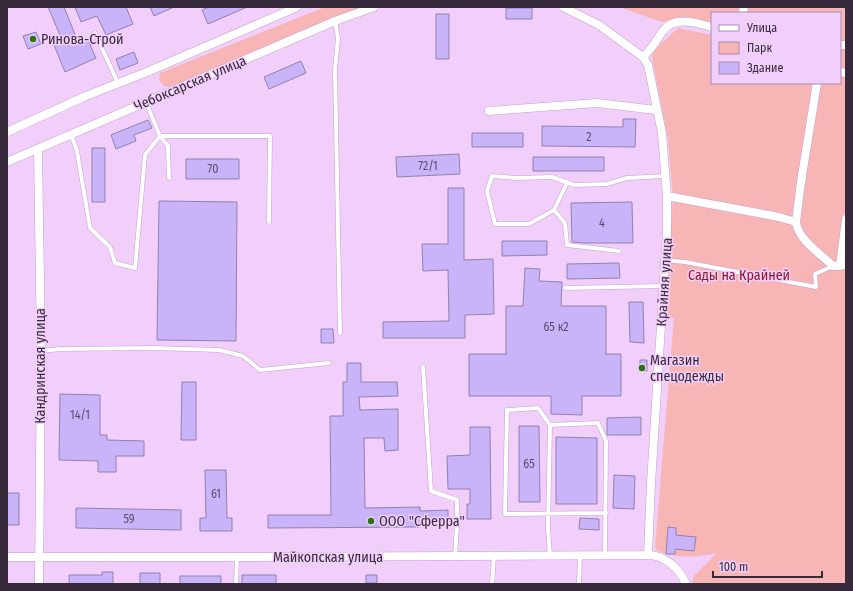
<svg xmlns="http://www.w3.org/2000/svg" width="853" height="591" font-family="'Fira Sans Condensed',sans-serif">
<rect width="100%" height="100%" fill="#f1cffa"/>
<path fill="#f8b5b6" d="M325 7H371L171 87 164 86 159 80 160 73Z
M619 7H846V264L834 265 822 254 830 270 846 269V584H692L693 577 717 553C698 557 677 559 658 551L655 547 674 318 666 317 673 198 668 139 651 53 678 28 712 35V83H812L792 222 798 230 816 83H840V13H712V25L687 19 662 22Z"/>
<path fill="#c9b3f9" stroke="#9082af" d="M48 7H64L78 42 87 38 96 58 65 72 54 45 63 42Z
M75 7H126L133 24 106 35 97 16 81 22Z
M150 7H174L154 16Z
M209 7H247L208 24 202 10Z
M506 8H532V19H506Z
M436 14H449V59H436Z
M36 32 41 44 28 49 23 36Z
M134 52 138 63 120 70 116 59Z
M301 61 306 73 269 89 264 77Z
M623 119H636L635 147 542 146V126L623 127Z
M148 120 152 128 134 135 136 141 116 149 111 135Z
M472 133H523V147H472Z
M92 148H105V202H92Z
M459 154 460 174 397 177 396 157Z
M533 157H604V171H533Z
M186 159H239V179H186Z
M448 188H464V260L493 259 494 314 465 315V338H383V322L449 321 448 270 423 271 422 244H448Z
M159 201 237 202 236 341 157 340Z
M632 202 633 243H584L572 242 571 203Z
M502 241H547V255L502 256Z
M619 263 620 278 567 279V264Z
M525 268 540 269 539 281 562 282 561 306H606V354H621V396H582V415L551 414V396H469V354H506V306H523Z
M629 302H643L644 343 630 342Z
M321 329H333L334 343H321Z
M640 360H647V371H640Z
M347 363H361V382H397L398 396 359 397 360 410 398 409V450L385 451 384 438H364L365 508 420 507V511L448 510V524H420V527L268 528V515H331L330 416H343V382H347Z
M182 382H196V440H181Z
M60 394 100 395V435H107V440L144 441V456H116V472H98V461L59 460Z
M641 417V435H607V418Z
M519 426H539L540 502H519Z
M470 427H490L491 519H467V504H470V489H448L447 456 470 455Z
M556 437 597 438V504H556Z
M205 470H226L227 518H232V531H200V518H206Z
M614 475 635 476 634 509 613 508Z
M7 493H19V525H7Z
M76 508 181 510V530L76 528Z
M580 518 599 519V530L579 529Z
M668 527 676 528V535L696 537 694 551 675 549V554H666Z
M102 572H113V584H69V575H102Z
M140 573H160V584H140Z
M242 575H276V584H242Z
M366 575H377V583H366Z
M180 576H221V584H180Z"/>
<g fill="none" stroke-linecap="round" stroke-linejoin="round">
<g stroke="#c2a2cc" stroke-width="5">
<path id="service" d="M335 21 338 38 335 69 340 333
M95 33 118 83
M146 102 160 136 168 146 169 178
M71 134 77 151 90 228 110 247 115 263 135 268 145 155 160 136H270L269 222
M554 210 567 183
M619 251 567 245 565 223 554 210 529 224H495L487 191 492 176 516 178 552 177 574 185 607 184 627 178 665 176
M665 260 685 262 816 287 815 274 833 266
M565 288 663 286
M41 351 60 349 153 348 219 350 243 356 260 370 329 363
M423 367 431 491 457 500V526L455 556
M550 425 598 423 606 441 605 555
M550 556 548 529 550 425 538 408 507 410 505 514 606 513
M236 584 237 557
M492 584 494 556
M579 584 580 556"/>
</g>
<g stroke="#c2a2cc" stroke-width="9">
<path id="minor" d="M563 7 599 25 643 57 648 65 662 133 667 196V232L651 483 648 555C665 555 680 569 686 584
M743 13 744 7
M840 45H846
M643 57C652 49 656 41 662 32 674 15 696 23 712 27
M840 72 846 73
M817 83 801 182 796 222C799 241 820 253 833 266L846 265
M489 111 597 103 656 110
M7 132 86 96 147 72 297 7
M38 149 41 351 39 584
M7 162 335 21 374 7
M667 196 779 217 796 222
M840 266 846 219
M7 557H237L648 555"/>
</g>
<use href="#service" stroke="#fff" stroke-width="4"/>
<use href="#minor" stroke="#fff" stroke-width="8"/>
</g>
<g fill="#2d7210" stroke="#f1cffa" stroke-width="1.5">
<circle cx="33" cy="39" r="4"/>
<circle cx="642" cy="368" r="4"/>
<circle cx="371" cy="521" r="4"/>
</g>
<g text-anchor="middle" stroke-width="3" stroke-linejoin="round" paint-order="stroke">
<g font-size="12" fill="#5c4c6a">
<text x="589" y="141">2</text>
<text x="428" y="170">72/1</text>
<text x="213" y="173">70</text>
<text x="602" y="227">4</text>
<text x="556" y="331">65 к2</text>
<text x="80" y="419">14/1</text>
<text x="529" y="468">65</text>
<text x="216" y="498">61</text>
<text x="129" y="523">59</text>
</g>
<g font-size="14" fill="#372a3b" stroke="#f1cffa" text-anchor="start">
<text x="41" y="44">Ринова-Строй</text>
<text x="650" y="365">Магазин<tspan x="650" dy="16">спецодежды</tspan></text>
<text x="379" y="526">ООО "Сферра"</text>
</g>
<g font-size="14" fill="#372a3b" stroke="#f1cffa">
<text transform="translate(190 83) rotate(-23)" y="5">Чебоксарская улица</text>
<text transform="translate(664 282) rotate(-86)" y="5">Крайняя улица</text>
<text transform="translate(40 366) rotate(-90)" y="5">Кандринская улица</text>
<text x="328" y="562">Майкопская улица</text>
</g>
<g font-size="14" fill="#91192d" stroke="#f1cffa">
<text x="739" y="280">Сады на Крайней</text>
</g>
</g>
<rect width="853" height="591" fill="none" stroke="#372a3b" stroke-width="16"/>
<rect x="711" y="12" width="130" height="72" fill="#f1cffa" stroke="#a78dae"/>
<rect x="719" y="25" width="20" height="6" fill="#ffffff" stroke="#a78dae"/>
<text x="747" y="32" font-size="12" fill="#372a3b">Улица</text>
<rect x="719" y="42" width="20" height="12" fill="#f8b5b6" stroke="#a78dae"/>
<text x="747" y="52" font-size="12" fill="#372a3b">Парк</text>
<rect x="719" y="62" width="20" height="12" fill="#c9b3f9" stroke="#a78dae"/>
<text x="747" y="72" font-size="12" fill="#372a3b">Здание</text>
<path d="M713 571v6h109v-6" fill="none" stroke="#372a3b" stroke-width="2"/>
<text x="719" y="571" font-size="12" fill="#372a3b" stroke="#f1cffa" stroke-width="3" paint-order="stroke">100 m</text>
</svg>
